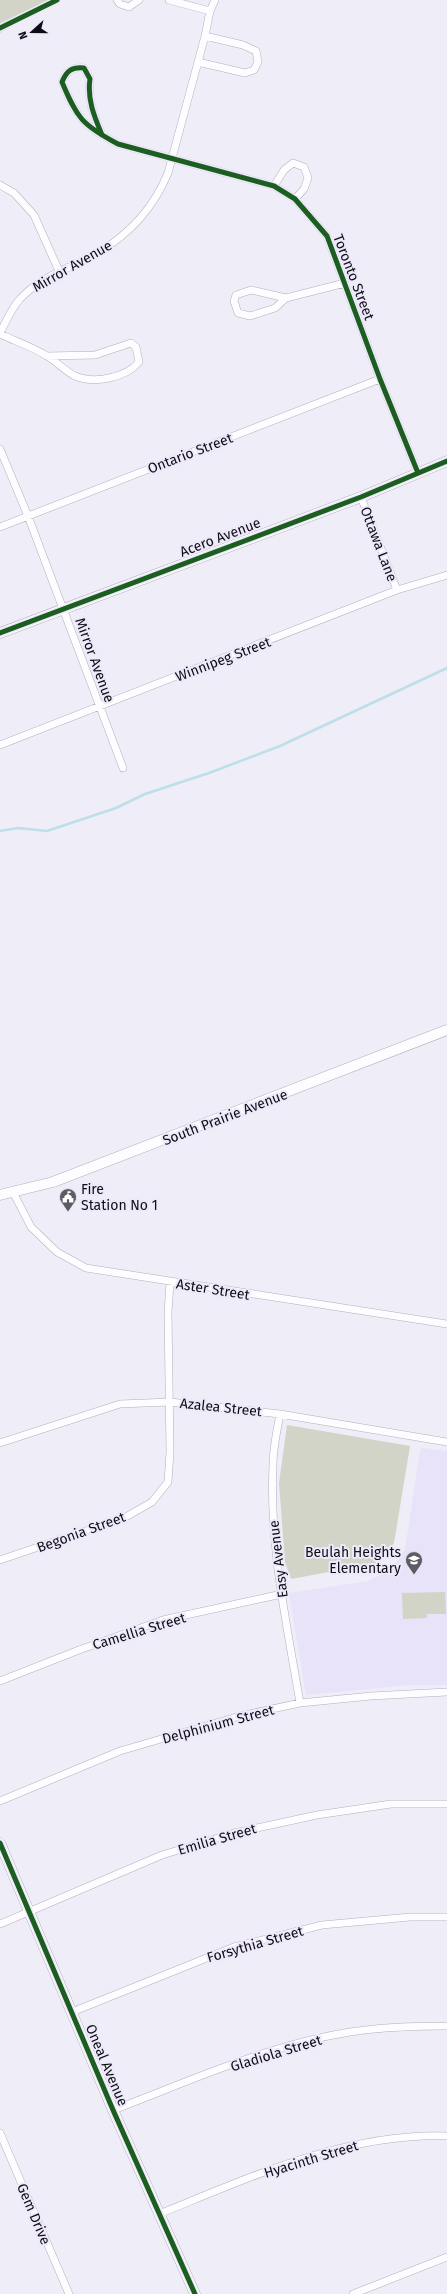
<svg xmlns="http://www.w3.org/2000/svg" width="447" height="2294" font-family="'Fira Sans',sans-serif">
<rect width="100%" height="100%" fill="#efedf7"/>
<path fill="#e8e3f9" d="M423 1448 447 1451V1685H410L306 1695 289 1593 369 1581 392 1568 405 1550 420 1450Z"/>
<path fill="#d1d4c6" d="M0 0H61L44 7 0 33Z
M287 1425 410 1446 394 1543 377 1563 291 1579 285 1562 279 1483Z
M445 1592 446 1614H427V1618L403 1619 402 1593Z"/>
<g fill="none" stroke-linecap="round" stroke-linejoin="round">
<path stroke="#bddfea" stroke-width="2.5" d="M0 831 18 828 47 831 116 808 145 794 209 773 280 746 447 668"/>
<g stroke="#b2b0b9" stroke-width="8">
<path id="street" d="M117 0 120 4 129 7 139 0
M169 0 210 11
M198 62 245 73 254 70 258 62 256 51 243 45 205 36
M102 135C94 116 87 99 90 79L84 68C72 67 67 70 62 82 77 118 82 125 118 144L274 186 295 199 327 236 380 379 418 473
M0 185 14 193 34 215 59 271
M274 186 284 170 293 163 304 167 308 178 304 189 295 199
M286 298 251 290 236 295 234 301 238 313 250 316 275 308 286 298 345 283
M0 333C6 322 12 307 20 299 42 275 72 268 99 252 131 233 154 207 168 173L205 36 210 11 215 0
M0 334C15 341 33 347 47 356 57 362 65 371 75 376 94 384 126 378 139 362L136 347 131 343 95 355 47 356
M0 449 28 516 123 768
M361 497 397 590
M0 527 380 379
M0 745 397 590 447 575
M13 1192 31 1227 57 1252 86 1268 447 1324
M280 1414C277 1431 273 1448 273 1465 269 1545 287 1625 300 1703
M0 1443 120 1404 170 1402 280 1414 447 1442
M0 1560 124 1518 152 1502 168 1482 170 1452 168 1312 170 1283
M0 1681 79 1650 163 1620 282 1594
M0 1801 120 1751 240 1716 300 1703 371 1696 447 1692
M0 1924 162 1855 234 1833 317 1815 391 1804H447
M72 2012 234 1947 322 1925 410 1917H447
M113 2110C190 2081 268 2045 350 2032 382 2027 415 2026 447 2026
M0 2133 69 2294
M159 2214C251 2177 345 2133 447 2136
M353 2294 447 2257"/>
</g>
<g stroke="#b2b0b9" stroke-width="11">
<path id="secondary" d="M0 633 361 497 447 461
M0 1195 53 1182 447 1030
M0 1843 113 2110 195 2294"/>
</g>
<use href="#street" stroke="#fdfcfe" stroke-width="7"/>
<use href="#secondary" stroke="#fdfcfe" stroke-width="10"/>
<g stroke="#ede9fb" stroke-width="8">
<path id="cycleway" d="M0 28 57 0
M102 135C94 116 87 99 90 79L84 68C72 67 67 70 62 82 77 118 82 125 118 144L274 186 295 199 327 236 380 379 418 473
M0 633 361 497 447 461
M0 1843 113 2110 195 2294"/>
</g>
<use href="#cycleway" stroke="#1b5e20" stroke-width="5"/>
</g>
<defs>
<g id="civic-pin" transform="scale(0.9)"><path d="M0 17L-7.5 6A9.5 9.5 0 1 1 7.5 6Z" fill="#5d5b63" stroke="#ede9fb"/><path d="M-.6-6.5H3V-4.5H.6V-3L4-1V1h2V6H-6V1h2V-1L-.6-3ZM-1.2 2.5V6h2.4V2.5Z" fill="#fff"/></g>
<g id="school-pin" transform="scale(0.9)"><path d="M0 17L-7.5 6A9.5 9.5 0 1 1 7.5 6Z" fill="#5d5b63" stroke="#ede9fb"/><path d="M0-5L7-2L0 1L-7-2ZM-4 1L0 2.5L4 1V4Q0 6-4 4Z" fill="#fff"/></g>
</defs>
<g fill-rule="evenodd">
<use href="#civic-pin" x="68" y="1197"/>
<use href="#school-pin" x="414" y="1560"/>
</g>
<g text-anchor="middle" stroke-width="4" stroke-linejoin="round" paint-order="stroke">
<g font-size="14" fill="#0f0d14" stroke="#ede9fb">
<text transform="translate(72 266) rotate(-30)" y="5">Mirror Avenue</text>
<text transform="translate(354 277) rotate(69)" y="5">Toronto Street</text>
<text transform="translate(190 453) rotate(-21)" y="5">Ontario Street</text>
<text transform="translate(220 537) rotate(-21)" y="5">Acero Avenue</text>
<text transform="translate(379 544) rotate(69)" y="5">Ottawa Lane</text>
<text transform="translate(223 659) rotate(-21)" y="5">Winnipeg Street</text>
<text transform="translate(95 660) rotate(70)" y="5">Mirror Avenue</text>
<text transform="translate(225 1117) rotate(-21)" y="5">South Prairie Avenue</text>
<text transform="translate(213 1289) rotate(9)" y="5">Aster Street</text>
<text transform="translate(221 1407) rotate(6)" y="5">Azalea Street</text>
<text transform="translate(81 1532) rotate(-20)" y="5">Begonia Street</text>
<text transform="translate(278 1559) rotate(-97)" y="5">Easy Avenue</text>
<text transform="translate(139 1631) rotate(-17)" y="5">Camellia Street</text>
<text transform="translate(218 1724) rotate(-15)" y="5">Delphinium Street</text>
<text transform="translate(217 1839) rotate(-16)" y="5">Emilia Street</text>
<text transform="translate(255 1944) rotate(-16)" y="5">Forsythia Street</text>
<text transform="translate(276 2053) rotate(-17)" y="5">Gladiola Street</text>
<text transform="translate(107 2065) rotate(67)" y="5">Oneal Avenue</text>
<text transform="translate(311 2159) rotate(-17)" y="5">Hyacinth Street</text>
<text transform="translate(34 2214) rotate(67)" y="5">Gem Drive</text>
</g>
<g font-size="14" fill="#0f0d14" stroke="#ede9fb" text-anchor="start">
<text x="81" y="1194">Fire<tspan x="81" dy="16">Station No 1</tspan></text>
<text x="401" y="1557" text-anchor="end">Beulah Heights<tspan x="401" dy="16">Elementary</tspan></text>
</g>
</g>
<g transform="translate(32 32) rotate(249)" stroke="#ede9fb" stroke-width="3" paint-order="stroke">
<path d="M0-3L7 15L0 10L-7 15Z" fill="#0f0d14"/>
<text y="-6" font-size="11" font-weight="bold" text-anchor="middle" fill="#0f0d14">N</text>
</g>
</svg>
